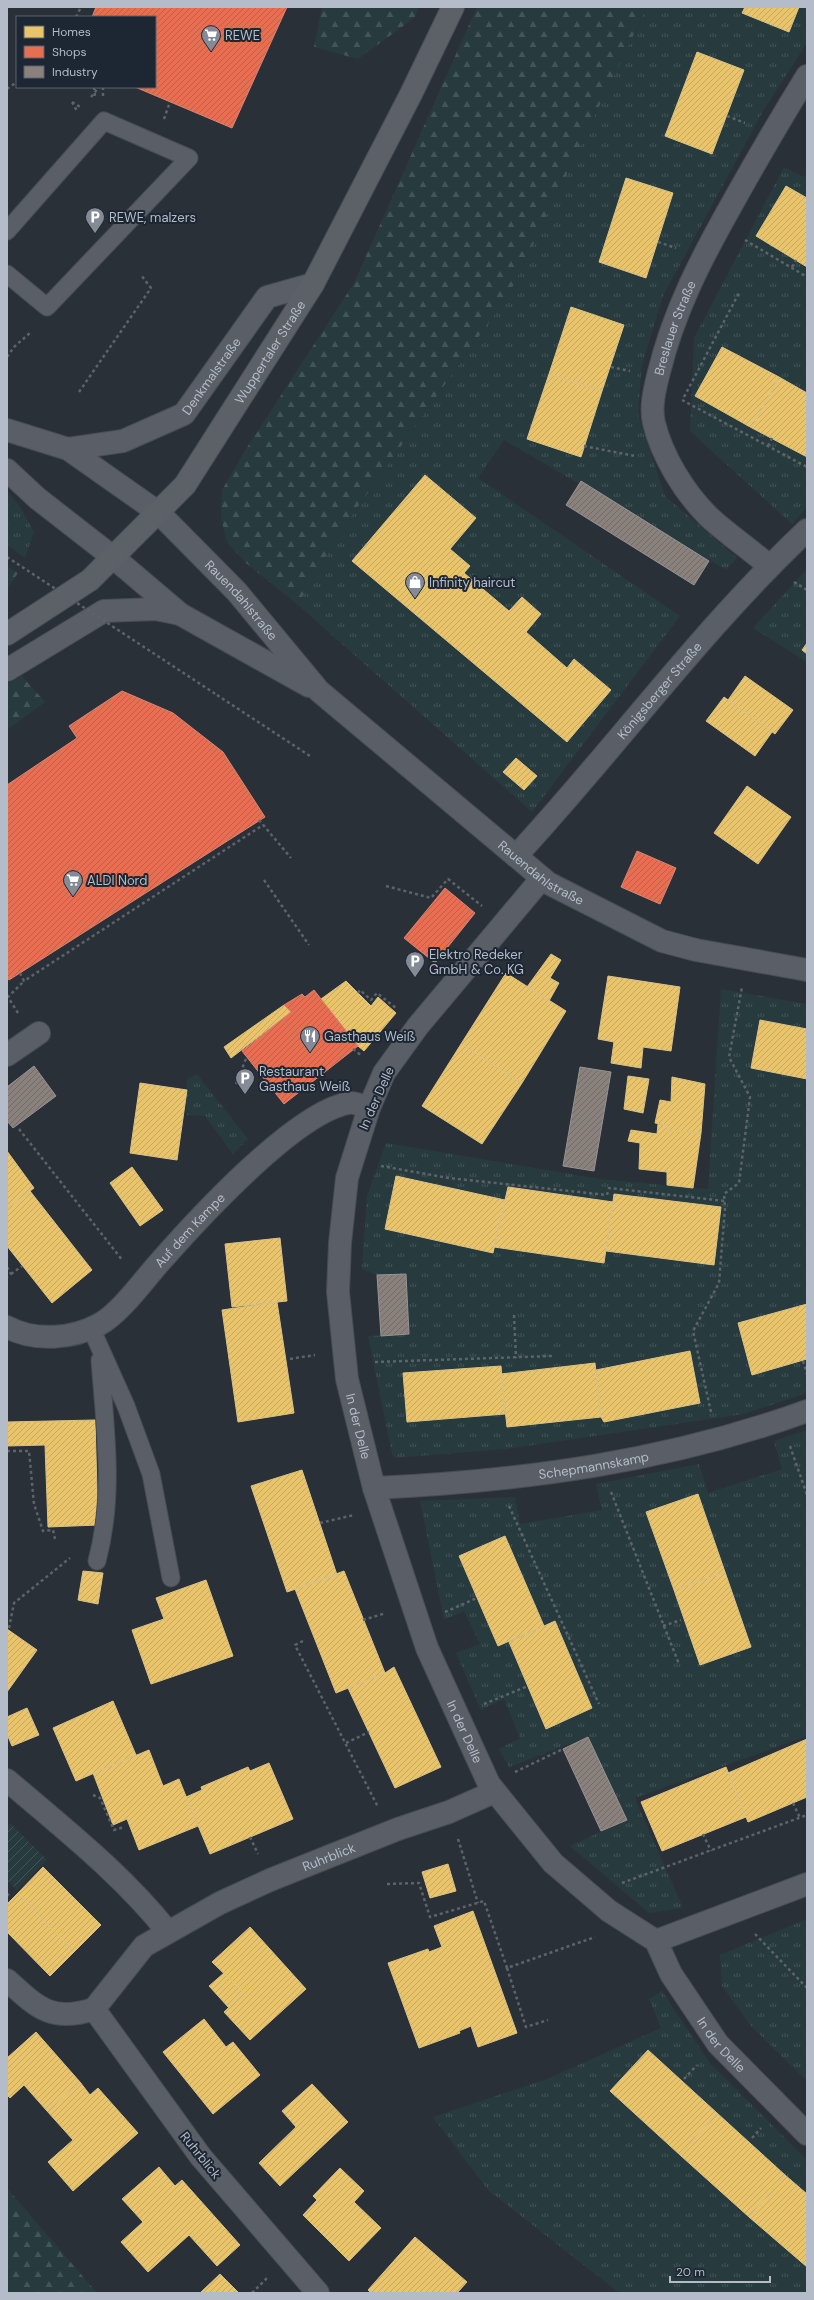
<svg xmlns="http://www.w3.org/2000/svg" width="814" height="2300" font-family="'DM Sans',sans-serif">
<defs>
<pattern id="grass-tufts" width="24" height="20" patternUnits="userSpaceOnUse"><rect width="24" height="20" fill="#273a3e"/><path d="M3 7l-1-3M5 7V3M7 7l1-3M15 17l-1-3M17 17v-4M19 17l1-3" fill="none" stroke="#445559"/></pattern>
<pattern id="forest-firs" width="22" height="20" patternUnits="userSpaceOnUse"><rect width="22" height="20" fill="#273a3e"/><path d="M5 1l3.5 6h-7zM16 11l3.5 6h-7z" fill="#445559"/></pattern>
<pattern id="garden-furrows" width="10" height="10" patternUnits="userSpaceOnUse"><rect width="10" height="10" fill="#273a3e"/><path d="M-1 1l2-2M0 10L10 0M9 11l2-2" fill="none" stroke="#445559"/></pattern>
<pattern id="homes-hatch" width="6" height="6" patternUnits="userSpaceOnUse"><rect width="6" height="6" fill="#e9c46a"/><path d="M-1 1l2-2M0 6l6-6M5 7l2-2" fill="none" stroke="#c5a861"/></pattern>
<pattern id="shops-hatch" width="6" height="6" patternUnits="userSpaceOnUse"><rect width="6" height="6" fill="#e76f51"/><path d="M-1 1l2-2M0 6l6-6M5 7l2-2" fill="none" stroke="#bb614c"/></pattern>
<pattern id="industry-hatch" width="6" height="6" patternUnits="userSpaceOnUse"><rect width="6" height="6" fill="#8a817c"/><path d="M-1 1l2-2M0 6l6-6M5 7l2-2" fill="none" stroke="#716b69"/></pattern>
</defs>
<rect width="100%" height="100%" fill="#2a3038"/>
<path fill="url(#grass-tufts)" d="M647 7H807V43L763 111 663 296 642 365 638 414 665 496 737 558 726 570 504 440 478 478 680 616 532 812 298 605 335 539 509 294Z
M784 167 804 177 807 173V507L792 524 690 431 694 338Z
M7 491 21 508 34 532 25 558 7 545Z
M807 569V662L753 628Z
M721 989 807 1004V1393L744 1414 507 1449 393 1458 368 1336 409 1334 406 1274 377 1275 362 1269 367 1196 386 1143 600 1179 708 1189Z
M197 1074 248 1139 233 1154 205 1116 186 1115 187 1079Z
M807 1430V1736L635 1798 683 1908 649 1913 570 1846 626 1820 588 1737 509 1767 499 1749 520 1738 504 1699 481 1710 456 1653 480 1644 464 1611 444 1620 420 1501 515 1497 520 1524 602 1510 596 1484 699 1464 708 1493 782 1469 774 1441Z
M807 1919V2081L752 2027 722 1986 720 1955Z
M662 1991 709 2062 807 2160V2293H624L617 2291 488 2190 433 2117 547 2079 661 2028 649 1999Z"/>
<path fill="url(#forest-firs)" d="M322 7H419L414 18 358 59 314 47Z
M477 7H647L509 294 335 539 298 605 246 563 227 542 221 518 222 490 246 449 354 283Z
M7 566 18 573 7 589Z
M22 676 45 702 7 730V684Z
M7 2188 97 2293H7Z"/>
<path fill="url(#garden-furrows)" d="M10 1823 47 1860 17 1890 7 1880V1826Z"/>
<path fill="url(#homes-hatch)" stroke="#d9c286" d="M745 7H799L789 32 742 13Z
M697 52 744 70 712 154 665 136Z
M626 178 673 193 646 278 599 262Z
M786 186 807 198V267L756 236Z
M571 307 624 325 602 391 549 374Z
M722 347 779 377 752 428 695 396Z
M549 374 602 391 581 457 527 439Z
M779 377 807 393V457L752 428Z
M425 475 476 518 450 549 470 566 464 573 509 611 522 597 541 614 526 632 567 668 574 659 611 690 567 742 352 561Z
M807 643V654L802 650Z
M745 676 793 710 775 734 728 700Z
M724 697 772 732 755 756 706 721Z
M516 758 537 776 524 790 503 772Z
M747 786 791 817 758 864 714 833Z
M551 954 561 960 550 978 559 983 549 1001 527 987Z
M506 973 566 1011 522 1083 461 1044Z
M608 976 680 987 671 1051 643 1047 641 1068 611 1063 614 1042 598 1039Z
M346 981 371 1006 378 997 396 1013 364 1051 358 1046 321 999Z
M284 1005 291 1012 231 1058 224 1047Z
M760 1020 807 1029V1079L751 1068Z
M461 1044 522 1083 482 1144 422 1106Z
M628 1076 649 1079 643 1113 624 1109Z
M672 1077 705 1084 701 1133 667 1131V1125L655 1123 660 1100 671 1102Z
M140 1083 187 1090 177 1160 130 1153Z
M658 1124 667 1125V1131L701 1133 693 1188 667 1185V1172L639 1169 640 1143 628 1141 631 1130 657 1134Z
M7 1151 34 1188 7 1209Z
M132 1167 163 1210 140 1226 110 1183Z
M396 1176 505 1200 493 1253 385 1229Z
M508 1187 613 1202 604 1263 494 1247Z
M30 1191 92 1270 52 1303 7 1246V1209Z
M614 1194 721 1207 714 1265 606 1251Z
M280 1238 287 1301 232 1307 225 1244Z
M277 1302 294 1413 238 1422 222 1310Z
M807 1304V1359L752 1375 738 1323Z
M690 1351 700 1403 604 1422 601 1417 596 1370Z
M595 1363 601 1417 507 1427 501 1374Z
M501 1366 505 1414 407 1422 403 1373Z
M95 1420 98 1525 48 1527 45 1445 7 1446V1422Z
M302 1470 337 1575 287 1592 251 1486Z
M698 1494 725 1572 674 1590 646 1512Z
M505 1536 544 1626 498 1646 459 1556Z
M83 1571 103 1573 98 1604 78 1600Z
M344 1571 385 1673 336 1693 295 1589Z
M725 1572 751 1647 700 1665 674 1590Z
M206 1580 233 1656 151 1684 132 1630 164 1619 156 1598Z
M555 1621 592 1708 546 1729 509 1642Z
M7 1629 37 1650 7 1692Z
M394 1667 441 1767 395 1788 348 1688 385 1673Z
M113 1701 136 1755 76 1781 53 1728Z
M27 1708 39 1735 12 1746 7 1734V1717Z
M807 1739V1797L748 1822 728 1773Z
M149 1750 163 1786 179 1779 198 1826 139 1850 127 1819 113 1825 93 1773Z
M269 1763 293 1819 210 1854 186 1797 202 1790 201 1787 248 1767 250 1771Z
M726 1767 746 1817 662 1851 641 1802Z
M448 1864 456 1891 430 1898 422 1872Z
M43 1867 101 1925 74 1952 18 1893Z
M18 1893 74 1952 50 1976 7 1932V1904Z
M473 1911 517 2033 478 2047 471 2026 459 2031 460 2033 419 2048 388 1963 428 1949 429 1952 442 1947 434 1926Z
M250 1927 306 1989 250 2040 224 2012 244 1993 212 1962Z
M224 1973 244 1993 229 2008 209 1986Z
M204 2019 226 2047 233 2042 260 2075 213 2114 163 2052Z
M36 2032 80 2082 47 2111 24 2085 10 2098 7 2095V2058Z
M648 2050 717 2113 680 2155 610 2091Z
M80 2082 90 2095 98 2088 138 2133 73 2191 48 2162 73 2140 47 2111Z
M312 2084 348 2122 280 2186 259 2163 296 2127 282 2111Z
M717 2113 785 2175 749 2217 680 2155Z
M159 2167 175 2186 182 2180 240 2245 217 2266 189 2235 148 2272 121 2242 143 2222 122 2199Z
M340 2168 364 2191 354 2202 381 2228 349 2261 303 2215 317 2200 313 2196Z
M785 2175 807 2194V2267L749 2217Z
M415 2237 467 2282 457 2293H371L368 2290Z
M220 2274 239 2293H200Z"/>
<path fill="url(#shops-hatch)" stroke="#d88675" d="M96 7H287L232 128 135 87H155V17H92Z
M122 691 173 713 223 752 265 817 9 980 7 977V785L77 738 69 726Z
M637 851 676 868 660 904 621 887Z
M445 888 475 913 435 963 404 938Z
M314 990 358 1046 284 1104 242 1051 291 1012 284 1005 302 994 305 997Z"/>
<path fill="url(#industry-hatch)" stroke="#979393" d="M581 481 709 561 694 585 566 505Z
M34 1066 56 1096 13 1128 7 1121V1087Z
M580 1067 611 1072 594 1171 563 1166Z
M406 1274 409 1334 381 1336 377 1275Z
M588 1737 627 1820 601 1831 563 1749Z"/>
<g fill="none" stroke-linecap="round" stroke-linejoin="round">
<g stroke="#484c53" stroke-width="19">
<path id="service" d="M7 231 104 121 189 158 47 307 7 274
M91 1328 126 1406 151 1474 171 1578
M97 1561C115 1493 105 1429 100 1360"/>
</g>
<g stroke="#484c53" stroke-width="24">
<g id="minor">
<path id="s1" d="M7 430 68 449 159 513 237 592 319 691 548 883 662 941 696 950 807 970"/>
<path id="s2" d="M68 449 123 441 184 414 267 297 313 284"/>
<path d="M7 470 37 498 114 558 180 614 309 686"/>
<path id="s3" d="M769 566C750 549 727 534 708 516 684 492 662 456 654 423 650 407 655 388 659 372 674 311 701 259 732 204 756 161 781 118 807 76"/>
<path d="M7 670 104 611 156 609 180 614"/>
<path id="s4" d="M516 856C615 749 701 630 807 530"/>
<path id="s5" d="M542 878 418 1026 384 1073 369 1108 347 1178 340 1243 338 1292 347 1379 374 1488 427 1648 489 1784 553 1863 609 1911 656 1941 671 1974 718 2044 807 2134"/>
<path d="M7 1055 39 1033"/>
<path id="s6" d="M7 1327C35 1342 73 1339 100 1324 121 1312 143 1281 159 1263 196 1221 295 1112 349 1103 354 1102 363 1106 369 1108"/>
<path id="s7" d="M374 1488C523 1481 666 1462 807 1411"/>
<path d="M7 1780C63 1828 122 1874 168 1932"/>
<path d="M656 1941 807 1884"/>
<path d="M7 1980C37 2007 51 2023 94 2009"/>
<path id="s8" d="M318 2293 201 2157 94 2009 144 1946 220 1903 270 1880 398 1829 449 1812 494 1792"/>
</g>
</g>
<g stroke="#484c55" stroke-width="24">
<g id="primary">
<path id="s9" d="M7 634 90 580 185 485 313 284 411 94 453 7"/>
</g>
</g>
<path stroke="#5d636a" stroke-width="2.5" stroke-dasharray="3 3" stroke-linecap="butt" d="M76 17 81 7
M94 87 95 97
M103 87V96
M7 89 17 82
M91 97 99 87
M72 102 77 111
M72 102 82 108
M727 116 745 123
M164 119 170 102
M745 240 807 277
M658 242 676 248
M792 267 796 260
M7 357 14 347 31 332
M611 367 630 371
M79 392 151 288 141 275
M684 397 740 291
M682 400 807 467
M584 446 635 456
M768 446 772 438
M794 582 807 590
M217 695 310 756
M259 820 291 858
M264 880 309 945
M386 886 431 898 448 879 482 906
M20 973 24 981 263 825
M358 993 360 990 371 1000 377 993 396 1008
M18 1013 8 997 24 981
M353 1049 362 1056
M236 1084 247 1056
M19 1129 123 1261
M381 1166 449 1178 607 1195 609 1188 725 1201
M7 1267 11 1274 7 1277
M11 1274 22 1266
M514 1315 516 1358
M290 1359 315 1355
M803 1361 807 1374
M375 1362 552 1356
M711 1412 693 1331 719 1283 725 1208 724 1194 739 1183 750 1097 729 1057 742 987
M790 1446 807 1495
M7 1451H29L34 1504 43 1531 53 1530 55 1539
M611 1492 679 1664
M509 1506 599 1704
M320 1523 354 1515
M445 1612 477 1598
M363 1620 386 1613
M663 1626 681 1620
M9 1628 14 1603 70 1558
M303 1641 295 1645 378 1807
M484 1704 528 1686
M346 1743 369 1732
M515 1772 563 1749
M93 1795 100 1798 114 1830 124 1827
M793 1803 800 1818
M703 1834 711 1851
M250 1837 258 1854
M458 1839 478 1903
M622 1883 807 1815
M387 1884 419 1883 430 1917 484 1901 507 1968 595 1937
M7 1896 9 1893
M755 1934 807 1988
M507 1968 526 2027 548 2020
M684 2079 697 2065
M752 2138 761 2128
M252 2293 267 2278"/>
<use href="#service" stroke="#5a5e66" stroke-width="17"/>
<use href="#minor" stroke="#5a5e66" stroke-width="22"/>
<use href="#primary" stroke="#5c6168" stroke-width="22"/>
<path stroke="#5d636a" stroke-width="2.5" stroke-dasharray="3 3" stroke-linecap="butt" d="M7 557 217 695"/>
</g>
<defs>
<g id="supermarket-pin" transform="scale(1)"><path d="M0 17L-7.5 6A9.5 9.5 0 1 1 7.5 6Z" fill="#848b96" stroke="#1d2633"/><path d="M-6-5.5h2.5l.6 2H6L4.5 2H-2.5L-4.4-4H-6ZM-1.5 3.2a1.3 1.3 0 1 0 .1 0ZM3 3.2a1.3 1.3 0 1 0 .1 0Z" fill="#fff"/></g>
<g id="parking-pin" transform="scale(1)"><path d="M0 17L-7.5 6A9.5 9.5 0 1 1 7.5 6Z" fill="#848b96" stroke="#1d2633"/><path d="M-3.5-5.5H1a3.5 3.5 0 0 1 0 7H-1V5.5H-3.5ZM-1-3.4V-.6H.8a1.4 1.4 0 0 0 0-2.8Z" fill="#fff"/></g>
<g id="shop-pin" transform="scale(1)"><path d="M0 17L-7.5 6A9.5 9.5 0 1 1 7.5 6Z" fill="#848b96" stroke="#1d2633"/><path d="M-5-2.5h2.3a2.7 3.5 0 0 1 5.4 0H5L5.5 6h-11ZM-1.5-2.5h3a1.5 2.3 0 0 0-3 0Z" fill="#fff"/></g>
<g id="restaurant-pin" transform="scale(1)"><path d="M0 17L-7.5 6A9.5 9.5 0 1 1 7.5 6Z" fill="#848b96" stroke="#1d2633"/><path d="M-5-6h1v4h1v-4h1v4h1v-4h1v5L-1.5 .5V6h-2V.5L-5-1ZM5-6V6H3V1.5H1.5Q1.5-4 5-6Z" fill="#fff"/></g>
</defs>
<g fill-rule="evenodd">
<use href="#supermarket-pin" x="211" y="35"/>
<use href="#parking-pin" x="95" y="217"/>
<use href="#shop-pin" x="415" y="582"/>
<use href="#supermarket-pin" x="73" y="880"/>
<use href="#parking-pin" x="415" y="961"/>
<use href="#restaurant-pin" x="310" y="1036"/>
<use href="#parking-pin" x="245" y="1078"/>
</g>
<g text-anchor="middle" stroke-width="4" stroke-linejoin="round" paint-order="stroke">
<g font-size="13" fill="#b4bcc9" stroke="#1d2633" text-anchor="start">
<text x="225" y="40">REWE</text>
<text x="109" y="222">REWE, malzers</text>
<text x="429" y="587">Infinity haircut</text>
<text x="87" y="885">ALDI Nord</text>
<text x="429" y="959">Elektro Redeker<tspan x="429" dy="15">GmbH &amp; Co. KG</tspan></text>
<text x="324" y="1041">Gasthaus Weiß</text>
<text x="259" y="1076">Restaurant<tspan x="259" dy="15">Gasthaus Weiß</tspan></text>
</g>
<g font-size="13" fill="#b4bcc9" stroke="#1d2633">
<text dy="5" stroke="none"><textPath href="#s3" startOffset="286">Breslauer Straße</textPath></text>
<text dy="5" stroke="none"><textPath href="#s9" startOffset="391">Wuppertaler Straße</textPath></text>
<text dy="5" stroke="none"><textPath href="#s2" startOffset="169">Denkmalstraße</textPath></text>
<text dy="5" stroke="none"><textPath href="#s1" startOffset="295">Rauendahlstraße</textPath></text>
<text dy="5" stroke="none"><textPath href="#s4" startOffset="219">Königsberger Straße</textPath></text>
<text dy="5" stroke="none"><textPath href="#s1" startOffset="702">Rauendahlstraße</textPath></text>
<text transform="translate(376 1098) rotate(-66)" y="5">In der Delle</text>
<text dy="5" stroke="none"><textPath href="#s6" startOffset="227">Auf dem Kampe</textPath></text>
<text dy="5" stroke="none"><textPath href="#s5" startOffset="613">In der Delle</textPath></text>
<text dy="5" stroke="none"><textPath href="#s7" startOffset="221">Schepmannskamp</textPath></text>
<text dy="5" stroke="none"><textPath href="#s5" startOffset="937">In der Delle</textPath></text>
<text dy="5" stroke="none"><textPath href="#s8" startOffset="648">Ruhrblick</textPath></text>
<text dy="5" stroke="none"><textPath href="#s5" startOffset="1349">In der Delle</textPath></text>
<text transform="translate(201 2155) rotate(51)" y="5">Ruhrblick</text>
</g>
</g>
<rect width="814" height="2300" fill="none" stroke="#b4bcc9" stroke-width="16"/>
<rect x="16" y="16" width="140" height="72" fill="#1d2633" stroke="#59626f"/>
<rect x="24" y="26" width="20" height="12" fill="#e9c46a" stroke="#59626f"/>
<text x="52" y="36" font-size="12" fill="#b4bcc9">Homes</text>
<rect x="24" y="46" width="20" height="12" fill="#e76f51" stroke="#59626f"/>
<text x="52" y="56" font-size="12" fill="#b4bcc9">Shops</text>
<rect x="24" y="66" width="20" height="12" fill="#8a817c" stroke="#59626f"/>
<text x="52" y="76" font-size="12" fill="#b4bcc9">Industry</text>
<path d="M670 2276v6h100v-6" fill="none" stroke="#b4bcc9" stroke-width="2"/>
<text x="676" y="2276" font-size="12" fill="#b4bcc9" stroke="#1d2633" stroke-width="3" paint-order="stroke">20 m</text>
</svg>
